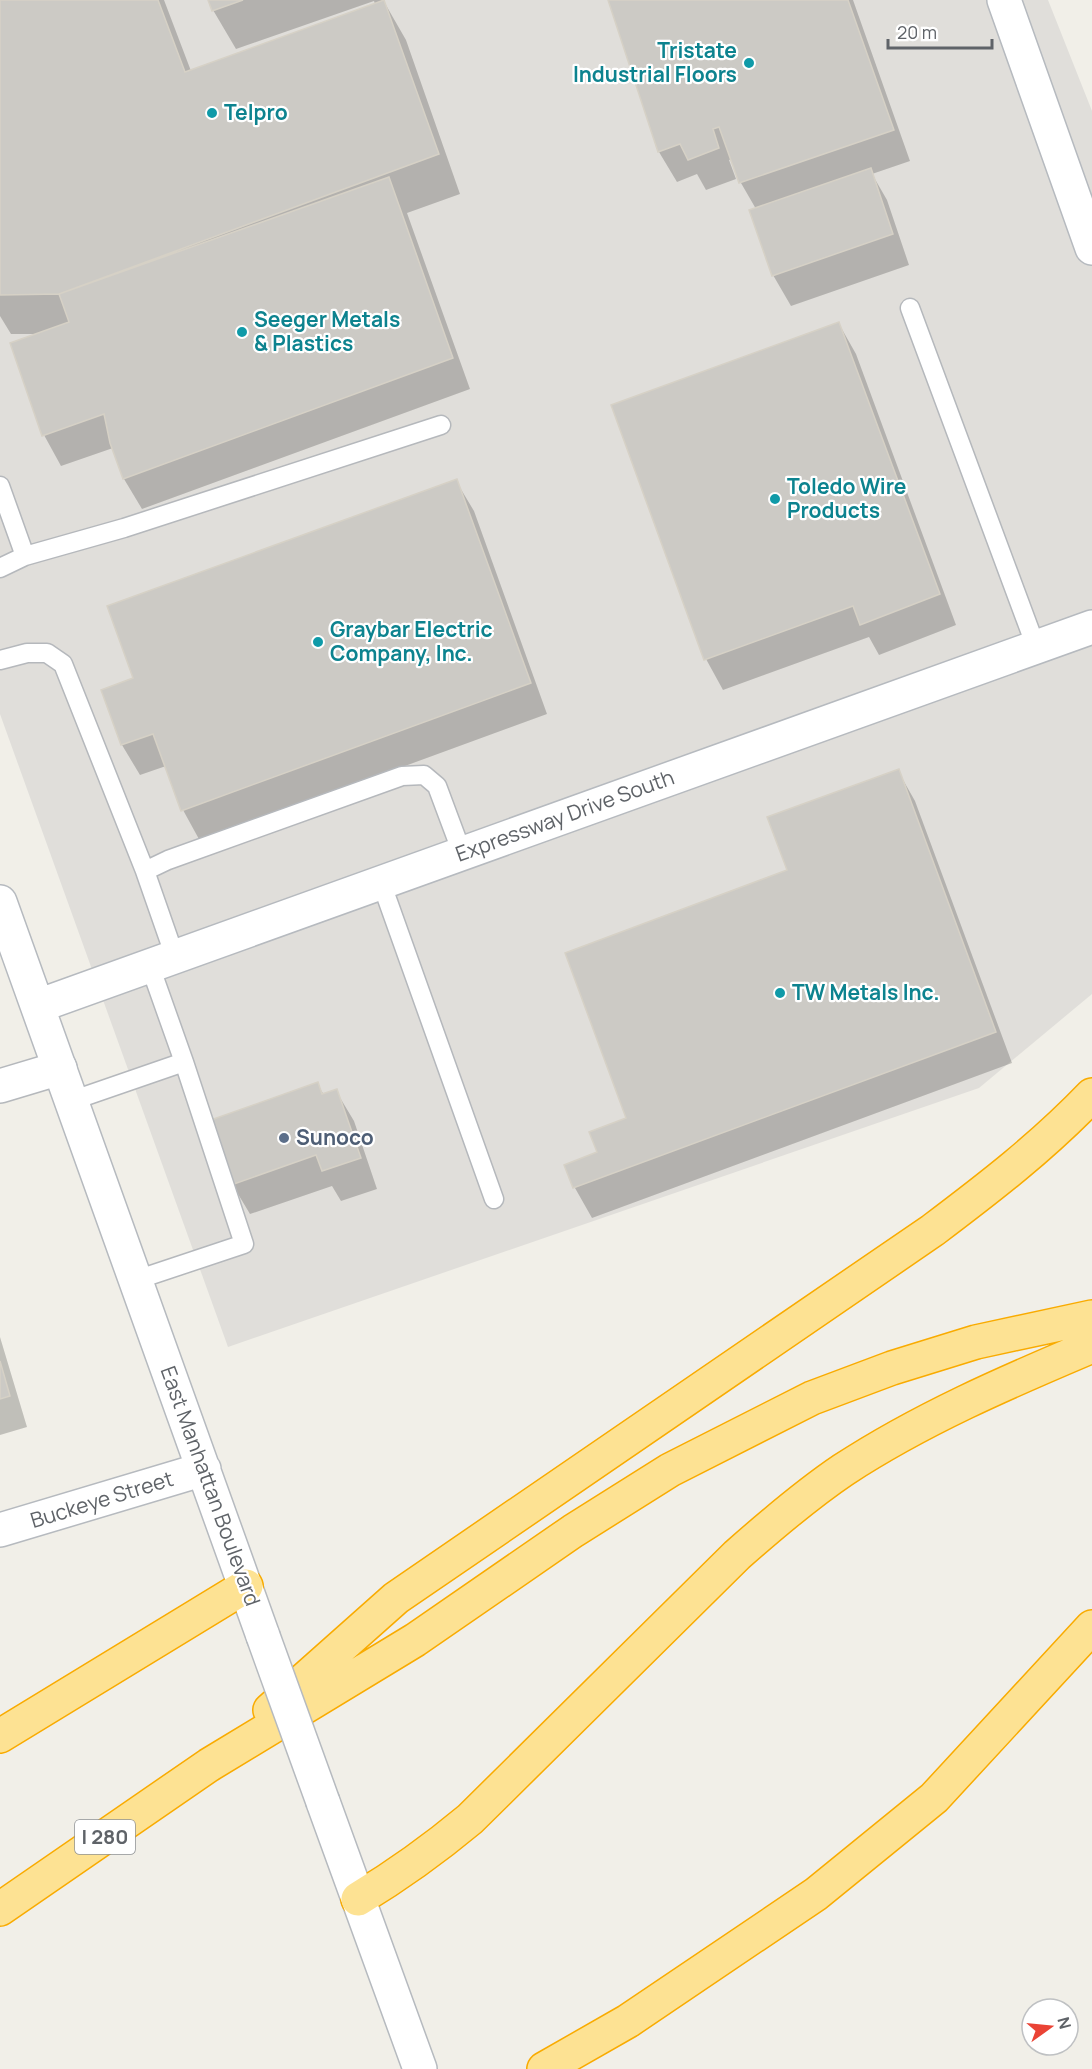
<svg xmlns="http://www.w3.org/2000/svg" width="1092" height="2069" font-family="Manrope,sans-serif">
<rect width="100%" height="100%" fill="#f1efe8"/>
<path fill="#e0deda" d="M0 0H1048L1092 111V994L979 1088 228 1347 0 714Z"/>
<path fill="#0003" d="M0 0H164L191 71 375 4 374 1 236 49 213 10 209 0H383L406 40 460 194 407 213 470 389 142 509 124 479 113 448 61 466 44 435 38 334H11L0 316Z
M609 0H853L910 161 872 174 887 200 909 265 791 306 773 275 756 209 741 183 732 159 729 160 736 179 706 190 697 174 677 182 659 152Z
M839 324 856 354 956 625 879 655 869 637 723 690 706 659 613 405Z
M456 481 474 511 547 714 200 841 183 810 166 766 140 775 122 745 103 691 135 679Z
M898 771 915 801 1012 1063 592 1218 575 1188 566 1165 598 1153 628 1119 789 871Z
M317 1084 324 1095 336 1091 354 1121 377 1189 341 1201 332 1186 250 1214 232 1184Z
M0 1337 27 1427 0 1435Z"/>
<path fill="#cccac5" stroke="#d6d1c6" stroke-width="1.5" d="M0 0H158L185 72 384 0 439 154 59 294 0 295Z
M208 0H243L212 11Z
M608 0H848L894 130 739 183 719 127 713 129 719 148 688 160 680 144 658 152Z
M871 168 893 234 772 276 749 210Z
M389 177 453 358 123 479 110 443 104 414 42 436 10 343 69 322 59 294Z
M839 322 940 594 860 625 853 606 704 660 611 405Z
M457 479 531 683 181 811 153 734 121 745 101 690 133 678 107 606Z
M899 769 996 1032 573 1188 564 1165 597 1152 589 1132 626 1118 565 953 787 870 767 817Z
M318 1082 322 1094 337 1089 361 1158 322 1171 316 1155 231 1185 208 1121Z
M0 1361 10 1396 0 1399Z"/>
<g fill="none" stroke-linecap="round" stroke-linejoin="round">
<g stroke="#b5b8bc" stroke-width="21">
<path id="lane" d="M910 308 1036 647
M0 486 25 556
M0 568 25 556 124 528 441 425
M0 660 27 653H47L63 664 145 871
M381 882 494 1199
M175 957 145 871 168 860 402 776 424 775 437 786 462 853
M71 1101 184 1062
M136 1280 244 1244 184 1062 150 966"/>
</g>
<g stroke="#b5b8bc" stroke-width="36">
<path id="street" d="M0 1086 60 1068"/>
</g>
<g stroke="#b6babf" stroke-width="36">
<path id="secondary" d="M1004 0 1092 248
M0 902 263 1636
M38 1006 1092 627
M0 1530 204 1469
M323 1802 420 2069"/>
</g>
<g stroke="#f9ab00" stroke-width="36">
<path id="highway" d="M270 1710 396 1598 933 1230C990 1187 1042 1147 1092 1095
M0 1736 246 1586
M358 1899C398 1875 434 1849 470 1819L737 1555C771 1525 806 1495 843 1470 921 1419 1007 1382 1092 1346
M0 1909 209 1765 415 1640 573 1531 670 1470 812 1398 892 1368 976 1342 1092 1317
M544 2069 628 2021 816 1894 934 1798 1092 1627"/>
</g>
<use href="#lane" stroke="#fff" stroke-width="18"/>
<use href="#street" stroke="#fff" stroke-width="33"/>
<use href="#secondary" stroke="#fff" stroke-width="33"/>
<use href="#highway" stroke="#fde293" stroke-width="33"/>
<g stroke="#b6babf" stroke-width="36" stroke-linecap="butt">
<path id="secondary-bridge" d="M263 1636 323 1802"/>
</g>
<use href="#secondary-bridge" stroke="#fff" stroke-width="33"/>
</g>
<g fill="#0f9aa8" stroke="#fff" stroke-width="2">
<circle cx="749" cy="63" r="6"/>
<circle cx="212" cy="113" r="6"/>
<circle cx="242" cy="332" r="6"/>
<circle cx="775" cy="499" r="6"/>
<circle cx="318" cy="642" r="6"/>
<circle cx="780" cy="993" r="6"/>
</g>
<circle fill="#5c6f8a" stroke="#fff" stroke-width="2" cx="284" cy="1138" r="6"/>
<g text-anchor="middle" stroke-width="4.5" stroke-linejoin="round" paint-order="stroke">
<rect fill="#fff" stroke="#8f9295" stroke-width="1.5" x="75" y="1820" width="60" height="34" rx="4.5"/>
<g font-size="20" font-weight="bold" fill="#5f6368">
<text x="105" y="1844">I 280</text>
</g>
<g font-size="21" font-weight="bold" fill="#0d838f" stroke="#fff" text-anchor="start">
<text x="737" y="58" text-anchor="end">Tristate<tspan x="737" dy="24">Industrial Floors</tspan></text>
<text x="224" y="120">Telpro</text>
<text x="254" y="327">Seeger Metals<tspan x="254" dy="24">&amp; Plastics</tspan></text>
<text x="787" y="494">Toledo Wire<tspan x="787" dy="24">Products</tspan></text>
<text x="330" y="637">Graybar Electric<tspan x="330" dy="24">Company, Inc.</tspan></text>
<text x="792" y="1000">TW Metals Inc.</text>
</g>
<g font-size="21" fill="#5f6368" stroke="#fff">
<text transform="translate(565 816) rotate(-20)" y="7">Expressway Drive South</text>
<text transform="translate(210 1486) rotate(70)" y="7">East Manhattan Boulevard</text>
<text transform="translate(102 1500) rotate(-17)" y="7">Buckeye Street</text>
</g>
<g font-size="21" font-weight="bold" fill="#4e5e75" stroke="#fff" text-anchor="start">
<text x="296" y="1145">Sunoco</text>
</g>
</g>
<g transform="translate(1050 2027) rotate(75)"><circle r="28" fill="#ffffff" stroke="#bfc1c3" stroke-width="1.5"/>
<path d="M0-4.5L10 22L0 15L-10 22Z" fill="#ea4335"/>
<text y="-9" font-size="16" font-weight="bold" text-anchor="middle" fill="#5f6368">N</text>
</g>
<path d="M888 39v9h104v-9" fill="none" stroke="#5f6368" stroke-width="3"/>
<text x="897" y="39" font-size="18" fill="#5f6368" stroke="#ffffff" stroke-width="4.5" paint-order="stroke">20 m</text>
</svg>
